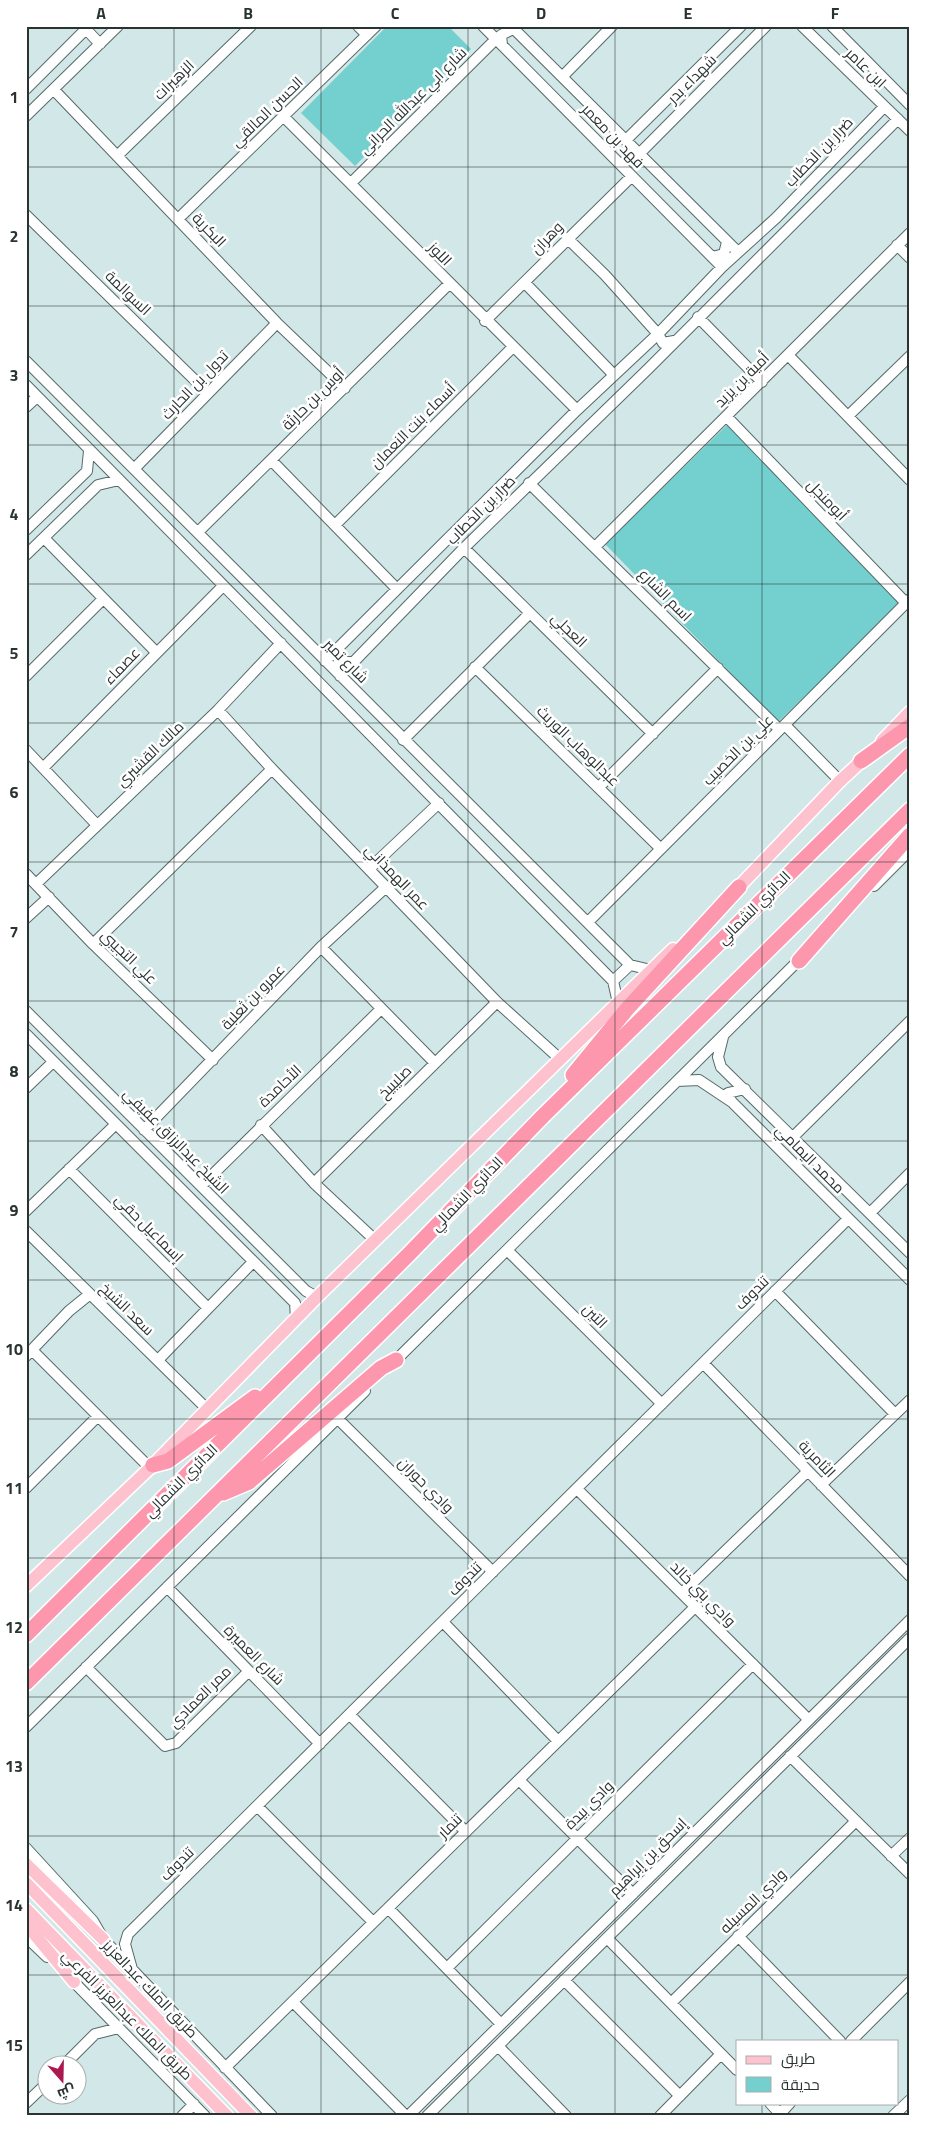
<svg xmlns="http://www.w3.org/2000/svg" width="936" height="2142" font-family="'Titillium Web',Cairo,sans-serif">
<rect width="100%" height="100%" fill="#d2e7e7"/>
<path fill="#74d0cf" d="M387 26H448L471 49 355 166 301 113Z
M727 425 901 603 778 722 605 544Z"/>
<g fill="none" stroke-linecap="round" stroke-linejoin="round">
<g stroke="#566969" stroke-width="12">
<path id="minor" d="M83 26 100 44
M358 26 367 35
M483 26 722 267
M511 26 738 252
M802 26 910 131
M832 26 910 105
M502 45 501 35 513 29
M563 76 612 26
M26 89 89 26
M54 90 277 323 345 388
M26 116 118 26
M284 117 577 410
M626 140 741 26
M639 154 766 26
M117 156 251 26
M351 183 496 39
M26 215 208 393
M178 219 376 26
M567 238 605 275 658 334 663 343 674 341
M897 245 910 258
M712 257 724 254 727 242
M525 283 613 374
M698 317 762 382
M485 321 631 177
M788 355 910 480
M26 361 630 965 651 970
M26 385 613 981 618 1003
M26 407 37 397
M848 416 910 356
M727 417 906 603
M272 461 397 589
M135 468 277 323
M529 483 779 729
M335 525 513 347
M26 530 87 471 89 451
M198 532 449 284
M44 538 156 652
M595 547 910 233
M464 548 653 734
M26 555 98 485 119 480
M337 649 339 662H352
M325 661 577 410 658 334 722 267 776 218 884 107
M475 667 660 848
M26 676 103 599
M340 676 464 548 648 369 898 119
M218 710 272 769 497 1002 560 1059
M785 725 840 781
M403 740 530 613
M26 750 97 825
M44 767 223 586
M599 787 718 668
M369 869 439 803
M26 874 93 944 213 1060
M36 884 218 710 281 643
M874 886 910 850
M26 918 49 897
M588 922 910 599
M93 944 272 769
M321 947 435 1063
M613 981 630 965
M26 1011 306 1291 317 1297
M26 1034 295 1303 296 1318
M723 1037 718 1057 721 1067 910 1253
M677 1081 699 1080 732 1102 910 1280
M26 1088 53 1062
M732 1102 727 1095 728 1093 745 1089
M261 1125 314 1183 375 1240
M144 1130 321 947 386 887
M793 1137 910 1021
M69 1169 207 1307
M314 1183 497 1002
M201 1186 381 1009
M26 1211 116 1124
M870 1213 910 1173
M26 1231 207 1409
M507 1250 662 1404
M775 1291 895 1414
M32 1350 150 1468
M26 1356 69 1311 90 1294
M158 1360 253 1262
M393 1363 803 956
M703 1363 910 1576
M337 1418 493 1572
M821 1485 910 1400
M26 1488 97 1417
M577 1489 809 1720
M167 1587 320 1744
M682 1593 808 1471
M443 1622 558 1741
M86 1667 165 1746 176 1743 249 1671
M350 1715 466 1832
M26 1727 365 1391
M790 1756 910 1874
M519 1780 633 1894
M257 1806 373 1922
M26 1848 93 1921 104 1940 272 2116
M891 1856 910 1838
M388 1908 501 2024
M738 1936 840 2041
M26 1937 47 1957
M607 1938 737 2070
M447 1968 753 1664
M132 1969 125 1944 128 1934 848 1219
M69 1977 205 2116
M564 1980 680 2096
M293 2002 406 2116
M671 2003 856 1821
M851 2041 910 1982
M498 2046 566 2116
M65 2064 95 2034 119 2028
M225 2068 695 1607
M26 2103 48 2082
M770 2103 782 2116
M780 2114 790 2103
M182 2116 194 2104
M408 2116 910 1620
M427 2116 910 1638
M660 2116 721 2054
M893 2116 910 2100"/>
</g>
<g stroke="#fff" stroke-width="15">
<path id="major" d="M882 741 910 712
M733 893 840 781 868 755
M26 1586 150 1468 317 1297 673 949
M26 1864 104 1940
M26 1883 251 2116
M26 1909 227 2116
M26 1924 74 1982"/>
</g>
<g stroke="#fff" stroke-width="18">
<path id="highway" d="M861 761 910 726
M799 961 910 835
M573 1075 627 1009 739 887
M153 1465 168 1461 255 1397
M223 1493 249 1482 381 1368 396 1360
M26 1635 409 1254 543 1116 910 755
M26 1683 910 810"/>
</g>
<use href="#minor" stroke="#fff" stroke-width="10"/>
<use href="#major" stroke="#fec1ce" stroke-width="12"/>
<use href="#highway" stroke="#fd97ae" stroke-width="15"/>
</g>
<path fill="none" stroke="#2a3332" stroke-width="1" stroke-opacity="0.55" d="M174 26V2116M321 26V2116M468 26V2116M615 26V2116M762 26V2041M26 167H910M26 306H910M26 445H910M26 584H910M26 723H910M26 862H910M26 1001H910M26 1141H910M26 1280H910M26 1419H910M26 1558H910M26 1697H910M26 1836H910M26 1975H910M762 2103V2116"/>
<g text-anchor="middle" stroke-width="5" stroke-linejoin="round" paint-order="stroke">
<g font-size="15" fill="#2a3332" stroke="#fff">
<text transform="translate(866 68) rotate(44)" y="5">ابن عامر</text>
<text transform="translate(692 79) rotate(-45)" y="5">شهداء بدر</text>
<text transform="translate(174 80) rotate(-44)" y="5">الزهيرات</text>
<text transform="translate(413 101) rotate(-45)" y="5">شارع ابي عبدالله الحراني</text>
<text transform="translate(267 112) rotate(-44)" y="5">الحسن المالقي</text>
<text transform="translate(613 136) rotate(46)" y="5">فهد بن معمر</text>
<text transform="translate(819 152) rotate(-46)" y="5">ضرار بن الخطاب</text>
<text transform="translate(209 230) rotate(46)" y="5">البكرية</text>
<text transform="translate(547 238) rotate(-46)" y="5">وهران</text>
<text transform="translate(440 254) rotate(46)" y="5">اللوز</text>
<text transform="translate(128 293) rotate(44)" y="5">السوالمة</text>
<text transform="translate(742 380) rotate(-45)" y="5">أمية بن يزيد</text>
<text transform="translate(195 385) rotate(-46)" y="5">تدول بن الحارث</text>
<text transform="translate(313 399) rotate(-45)" y="5">أوس بن حارثة</text>
<text transform="translate(413 426) rotate(-45)" y="5">أسماء بنت النعمان</text>
<text transform="translate(827 500) rotate(46)" y="5">أبومنجل</text>
<text transform="translate(481 510) rotate(-45)" y="5">ضرار بن الخطاب</text>
<text transform="translate(665 595) rotate(45)" y="5">اسم الشارع</text>
<text transform="translate(569 630) rotate(44)" y="5">العجلي</text>
<text transform="translate(346 661) rotate(45)" y="5">شارع تمير</text>
<text transform="translate(122 666) rotate(-46)" y="5">عصماء</text>
<text transform="translate(578 746) rotate(44)" y="5">عبدالوهاب الوريث</text>
<text transform="translate(738 750) rotate(-45)" y="5">علي بن الخصيب</text>
<text transform="translate(150 754) rotate(-44)" y="5">مالك القشيري</text>
<text transform="translate(397 877) rotate(46)" y="5">عمر الهمذاني</text>
<text transform="translate(754 908) rotate(-45)" y="5">الدائري الشمالي</text>
<text transform="translate(129 957) rotate(44)" y="5">علي التجيبي</text>
<text transform="translate(253 997) rotate(-46)" y="5">عمرو بن ثعلبة</text>
<text transform="translate(395 1082) rotate(-45)" y="5">صليبيخ</text>
<text transform="translate(280 1086) rotate(-44)" y="5">الأحامدة</text>
<text transform="translate(176 1141) rotate(45)" y="5">الشيخ عبدالرزاق عفيفي</text>
<text transform="translate(810 1159) rotate(45)" y="5">محمد اليمامي</text>
<text transform="translate(467 1194) rotate(-46)" y="5">الدائري الشمالي</text>
<text transform="translate(149 1228) rotate(45)" y="5">إسماعيل حقي</text>
<text transform="translate(752 1293) rotate(-45)" y="5">تندوف</text>
<text transform="translate(127 1309) rotate(44)" y="5">سعد الشيخ</text>
<text transform="translate(595 1316) rotate(45)" y="5">التين</text>
<text transform="translate(817 1459) rotate(46)" y="5">الثامرية</text>
<text transform="translate(181 1481) rotate(-45)" y="5">الدائري الشمالي</text>
<text transform="translate(426 1485) rotate(45)" y="5">وادي حوران</text>
<text transform="translate(465 1579) rotate(-45)" y="5">تندوف</text>
<text transform="translate(703 1594) rotate(45)" y="5">وادي بني خالد</text>
<text transform="translate(254 1655) rotate(45)" y="5">شارع العميرة</text>
<text transform="translate(200 1697) rotate(-45)" y="5">ممر العمادي</text>
<text transform="translate(589 1805) rotate(-45)" y="5">وادي بيدة</text>
<text transform="translate(450 1826) rotate(-44)" y="5">تنمار</text>
<text transform="translate(648 1857) rotate(-45)" y="5">إسحق بن إبراهيم</text>
<text transform="translate(177 1864) rotate(-45)" y="5">تندوف</text>
<text transform="translate(753 1901) rotate(-44)" y="5">وادي المسيله</text>
<text transform="translate(150 1989) rotate(46)" y="5">طريق الملك عبدالعزيز</text>
<text transform="translate(127 2015) rotate(45)" y="5">طريق الملك عبدالعزيز الفرعي</text>
</g>
</g>
<rect width="936" height="2142" fill="none" stroke="#ffffff" stroke-width="55"/>
<rect x="736" y="2040" width="162" height="65" fill="#ffffff" stroke="#aaadad"/>
<rect x="746" y="2056" width="25" height="8" fill="#fec1ce" stroke="#aaadad"/>
<text x="781" y="2064" font-size="15" fill="#2a3332">طريق</text>
<rect x="746" y="2077" width="25" height="15" fill="#74d0cf" stroke="#aaadad"/>
<text x="781" y="2090" font-size="15" fill="#2a3332">حديقة</text>
<g transform="translate(62 2080) rotate(160)"><circle r="24" fill="#ffffff" stroke="#aaadad"/>
<path d="M0-4L9 19L0 12L-9 19Z" fill="#aa1950"/>
<text y="-8" font-size="14" font-weight="bold" text-anchor="middle" fill="#2a3332">ش</text>
</g>
<rect x="28" y="28" width="880" height="2086" fill="none" stroke="#2a3332" stroke-width="2"/>
<g font-size="16" text-anchor="middle" font-weight="bold" fill="#2a3332">
<text x="101" y="19">A</text>
<text x="248" y="19">B</text>
<text x="395" y="19">C</text>
<text x="541" y="19">D</text>
<text x="688" y="19">E</text>
<text x="835" y="19">F</text>
<text x="14" y="103">1</text>
<text x="14" y="242">2</text>
<text x="14" y="381">3</text>
<text x="14" y="520">4</text>
<text x="14" y="659">5</text>
<text x="14" y="798">6</text>
<text x="14" y="938">7</text>
<text x="14" y="1077">8</text>
<text x="14" y="1216">9</text>
<text x="14" y="1355">10</text>
<text x="14" y="1494">11</text>
<text x="14" y="1633">12</text>
<text x="14" y="1772">13</text>
<text x="14" y="1911">14</text>
<text x="14" y="2051">15</text>
</g>
</svg>
